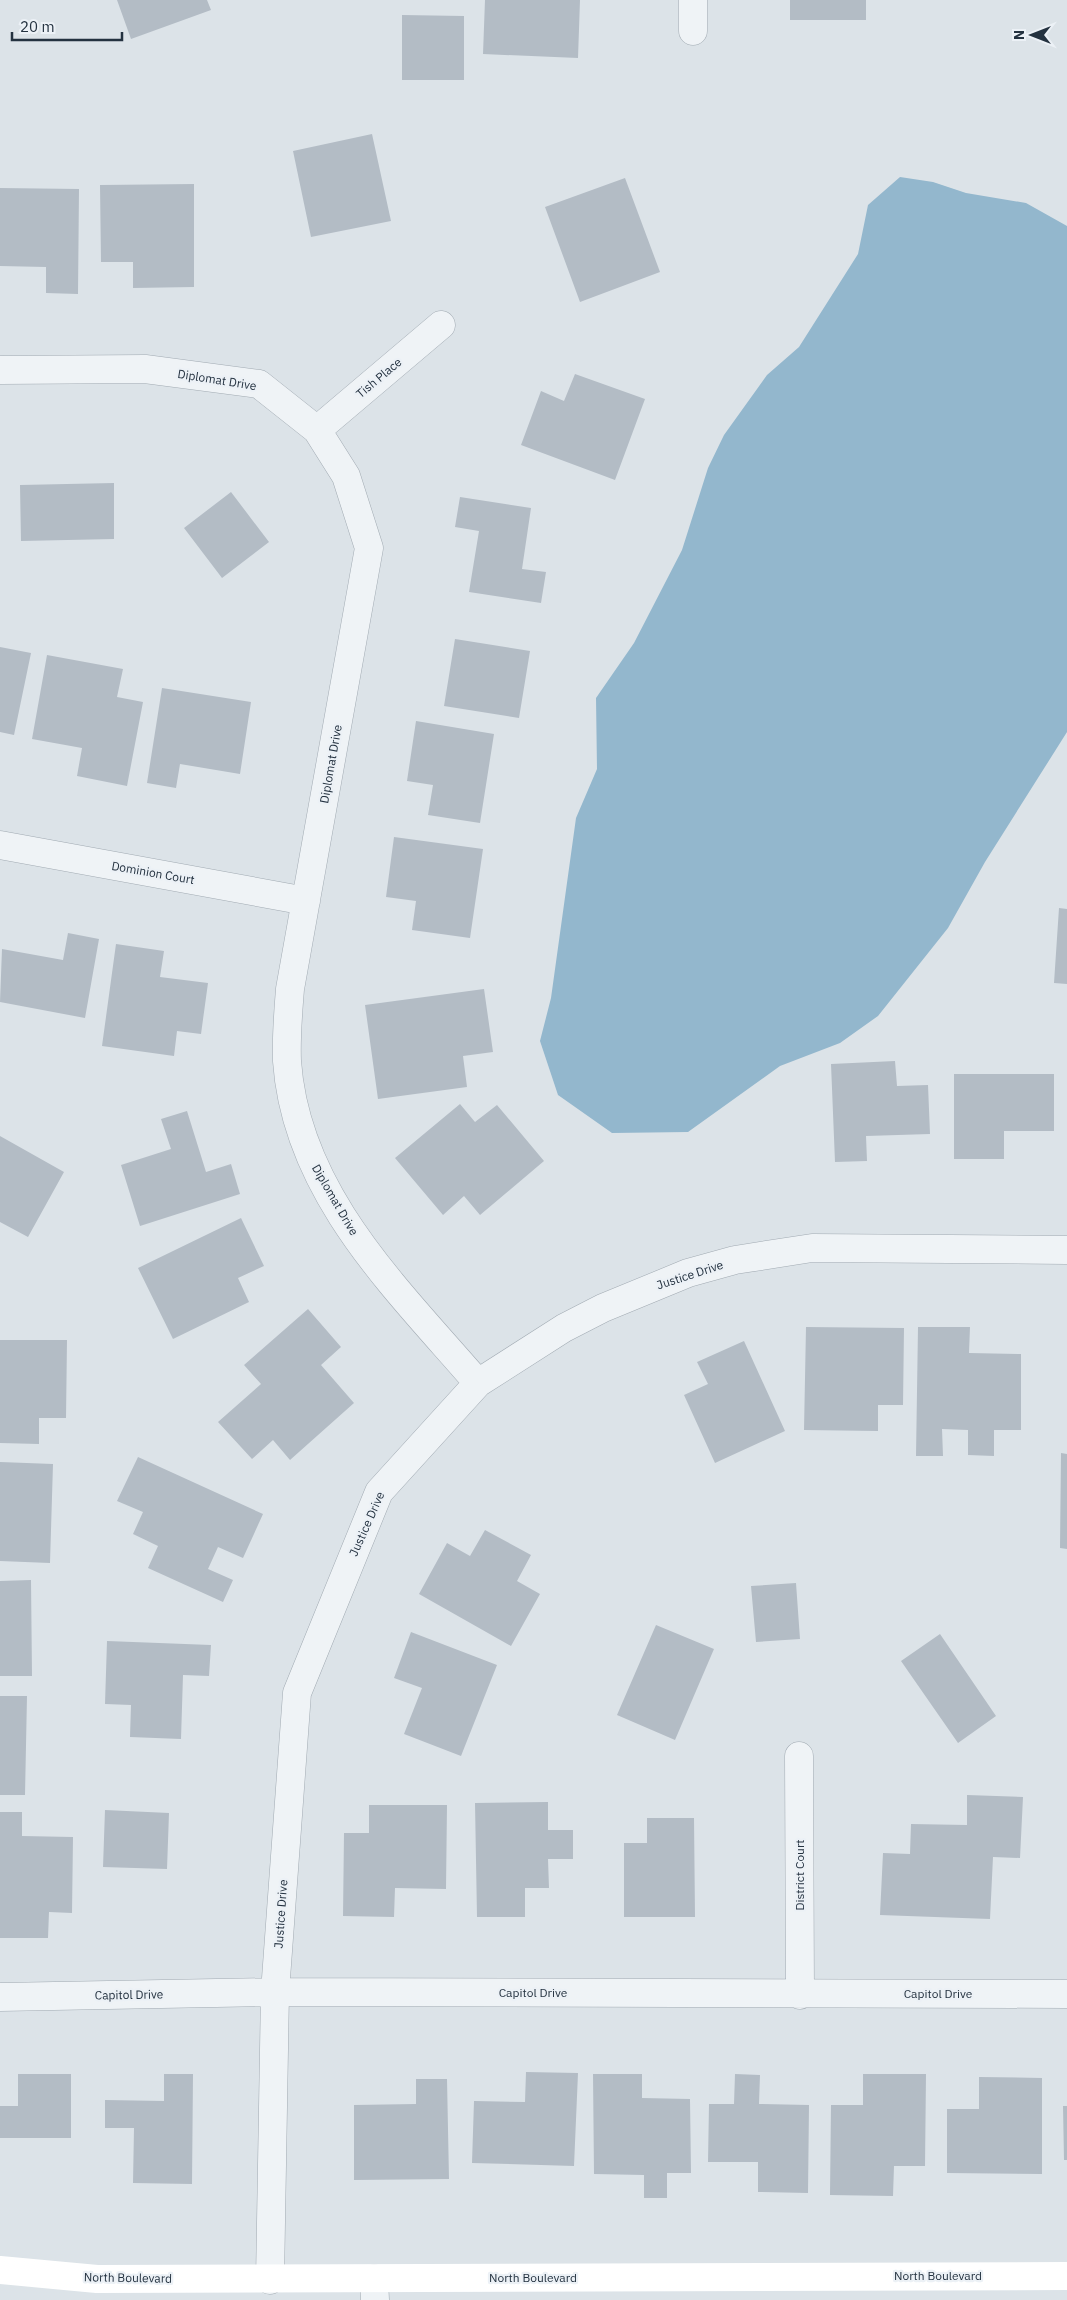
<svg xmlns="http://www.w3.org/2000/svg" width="1067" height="2300" font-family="'IBM Plex Sans',sans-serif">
<rect width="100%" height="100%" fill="#dce3e8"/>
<path fill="#93b7cd" d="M900 177 933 182 966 193 1026 203 1067 226V732L985 862 948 928 878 1016 840 1043 780 1066 688 1132 612 1133 558 1095 540 1041 551 998 576 818 597 769 596 698 634 643 682 550 708 468 724 435 767 375 799 347 858 254 868 205Z"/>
<path fill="#b3bcc5" d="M117 0H207L211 10 131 39Z
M485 0H580L578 58 483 54Z
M790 0H866V20H790Z
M402 15 464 16V80H402Z
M372 134 391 221 311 237 293 151Z
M625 178 660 272 580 302 545 207Z
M194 184V287L133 288V262H101L100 185Z
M0 188 79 189 78 294 46 293V267L0 266Z
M575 374 645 399 615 480 521 445 541 391 564 401Z
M114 483V539L21 541 20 485Z
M231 492 269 542 222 578 184 528Z
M460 497 531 508 522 569 546 572 541 603 469 592 479 531 455 527Z
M455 639 530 651 519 718 444 706Z
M0 647 31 653 14 735 0 732Z
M47 655 123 669 117 697 143 702 127 786 77 776 82 748 32 739Z
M162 688 251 702 240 774 180 764 176 788 147 783Z
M416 721 494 734 480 823 428 815 433 785 407 781Z
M394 837 483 849 470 938 412 930 416 901 386 897Z
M1059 908 1067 909V984L1054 983Z
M68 933 99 939 85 1018 0 1002 2 949 63 960Z
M116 944 164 951 160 977 208 983 201 1034 177 1031 174 1056 102 1046Z
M484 989 493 1052 463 1056 467 1087 378 1099 365 1005Z
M895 1061 897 1086 928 1085 930 1134 866 1136 867 1161 835 1162 831 1064Z
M954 1074H1054V1131H1004V1159H954Z
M460 1104 475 1122 497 1105 544 1161 480 1215 464 1196 443 1215 395 1158Z
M187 1111 206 1172 231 1164 240 1194 140 1226 121 1165 171 1149 161 1119Z
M0 1136 64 1172 28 1237 0 1222Z
M241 1218 264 1266 238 1278 249 1302 173 1339 138 1268Z
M308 1309 341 1347 321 1365 354 1403 290 1460 273 1440 252 1459 218 1422 261 1384 244 1365Z
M806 1327 904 1328 903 1405H878V1431L804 1430Z
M918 1327H970L969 1353 1021 1354V1430H994V1456L968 1455V1430L942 1429 943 1456H916Z
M0 1340H67L66 1418H39V1444L0 1443Z
M744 1341 785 1431 715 1463 684 1395 708 1384 697 1362Z
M1061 1453 1067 1454V1549L1060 1548Z
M138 1457 263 1514 243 1558 218 1547 208 1569 233 1580 223 1602 148 1568 158 1546 133 1534 143 1512 117 1501Z
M0 1462 53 1464 50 1563 0 1561Z
M485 1530 531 1555 517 1581 540 1594 511 1646 419 1594 447 1543 470 1556Z
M31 1580 32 1676H0V1581Z
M796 1583 800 1639 756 1642 751 1586Z
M656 1625 714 1649 675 1740 617 1715Z
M411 1632 497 1665 461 1756 404 1734 422 1688 394 1678Z
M940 1634 996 1716 958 1743 901 1661Z
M107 1641 211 1645 209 1676 183 1675 181 1739 130 1737 131 1705 105 1704Z
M0 1696H27L25 1795H0Z
M967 1795 1023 1797 1020 1858 993 1857 990 1919 880 1915 883 1853 910 1854 911 1824 967 1825Z
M548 1802V1830H573V1859H548L549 1888H525V1917H477L475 1803Z
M369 1805H447L446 1889 395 1888 394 1917 343 1916 344 1833H369Z
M105 1810 169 1813 167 1869 103 1867Z
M0 1812H22V1836L73 1837 72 1913 49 1912 48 1938H0Z
M647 1818H694L695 1917H624V1843H647Z
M526 2072 578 2073 574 2166 472 2163 474 2101 525 2102Z
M18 2074H71V2138H0V2106H18Z
M164 2074H193L192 2184 133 2183 134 2128H105V2100L164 2101Z
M593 2074H642V2098L690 2099 691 2173H667V2198H644V2175L594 2174Z
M735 2074 760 2075 759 2104 809 2105 808 2193 758 2192V2162H708L709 2104H734Z
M863 2074H926L925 2166H894L893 2196 830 2195 831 2105H863Z
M979 2077 1042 2078V2174L947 2173V2109H979Z
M416 2079H447L449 2179 354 2180V2105L416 2104Z
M1063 2106H1067V2160H1064Z"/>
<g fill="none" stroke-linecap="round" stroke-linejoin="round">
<g stroke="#a1aab2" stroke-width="29">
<path id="street" d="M693 31V0
M0 370 145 369 259 384 317 430 346 476 369 548 290 989C288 1013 286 1037 287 1061 296 1193 397 1289 478 1383
M317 430 441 325
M0 845 306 901
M799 1756 800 1995
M0 1997 275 1992 1067 1994
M374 2279 375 2300
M270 2280 275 1992 297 1693 379 1492 478 1383 564 1328 603 1308 688 1273 735 1260 812 1248 1067 1250"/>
</g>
<use href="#street" stroke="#eff3f6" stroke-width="28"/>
<path stroke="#fff" stroke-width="28" d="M0 2270 97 2279 1067 2276"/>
</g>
<g text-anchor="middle" stroke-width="4.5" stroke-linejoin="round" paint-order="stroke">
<g font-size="12" fill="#243240" stroke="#ecf1f6">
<text transform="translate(379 378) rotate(-40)" y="4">Tish Place</text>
<text transform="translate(217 380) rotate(9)" y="4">Diplomat Drive</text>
<text transform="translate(331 764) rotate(-80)" y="4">Diplomat Drive</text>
<text transform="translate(153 873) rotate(10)" y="4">Dominion Court</text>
<text transform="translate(335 1200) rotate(60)" y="4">Diplomat Drive</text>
<text transform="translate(690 1275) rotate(-18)" y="4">Justice Drive</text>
<text transform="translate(367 1524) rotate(-66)" y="4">Justice Drive</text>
<text transform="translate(800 1875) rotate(-90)" y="4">District Court</text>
<text transform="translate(281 1914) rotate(-86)" y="4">Justice Drive</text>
<text x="533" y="1997">Capitol Drive</text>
<text x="938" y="1998">Capitol Drive</text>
<text transform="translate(129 1995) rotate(-1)" y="4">Capitol Drive</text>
<text x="938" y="2280">North Boulevard</text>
<text transform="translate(128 2278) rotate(1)" y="4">North Boulevard</text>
<text x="533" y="2282">North Boulevard</text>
</g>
</g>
<g transform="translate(1032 35) rotate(270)" stroke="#ecf1f6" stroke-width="4" paint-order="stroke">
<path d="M0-4L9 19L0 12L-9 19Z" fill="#243240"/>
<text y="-8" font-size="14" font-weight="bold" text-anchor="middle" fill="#243240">N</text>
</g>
<path d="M12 32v8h110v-8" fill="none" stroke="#243240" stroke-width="2.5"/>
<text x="20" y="32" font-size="15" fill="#243240" stroke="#ecf1f6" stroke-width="4" paint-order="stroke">20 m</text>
</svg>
